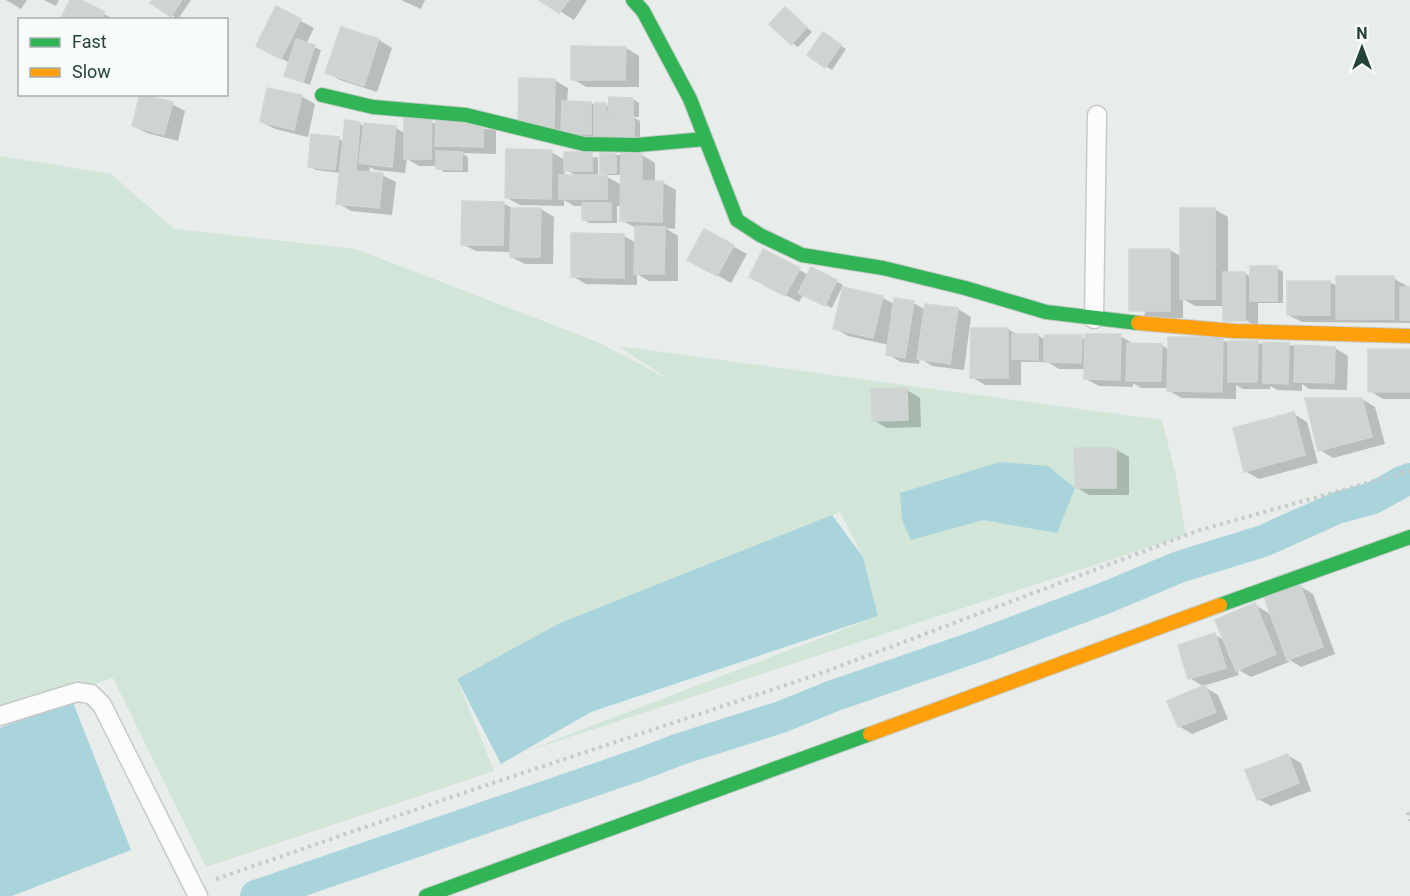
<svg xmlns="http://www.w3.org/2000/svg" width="1410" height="896" viewBox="0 0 1410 896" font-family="Roboto,sans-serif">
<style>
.green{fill:#d1e6d8;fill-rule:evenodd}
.water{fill:#a9d4db}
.shadow{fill:#0003;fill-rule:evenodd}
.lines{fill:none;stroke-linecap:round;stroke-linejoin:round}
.canal{stroke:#a9d4db;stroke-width:32}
.building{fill:#cfd4d2;stroke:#d1d6d4;stroke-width:1.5}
.lane-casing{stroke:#c5cac8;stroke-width:21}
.fast-casing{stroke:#c3cbc8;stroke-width:16}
.slow-casing{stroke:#c3cbc8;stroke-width:16}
.path{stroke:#c3ccca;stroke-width:4;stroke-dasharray:3 4.5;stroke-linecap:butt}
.lane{stroke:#fcfcfc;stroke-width:18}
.fast{stroke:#30b455;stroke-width:14}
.slow{stroke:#ff9f0a;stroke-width:14}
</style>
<rect width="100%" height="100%" fill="#e8edeb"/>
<path class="green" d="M0,156l111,18 63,55 182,20 244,94 73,39 -55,-36 544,74 14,56 10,59 -665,218 357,-137 -15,-59 -23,-45 -280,111 -103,56 37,92 -288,96 -93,-189 -113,37zM1074,449l42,38 -41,1z"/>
<g class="water">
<path d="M1000,462l48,4 27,22 -18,45 -74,-13 -72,20 -9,-20 -2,-27z"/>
<path d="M832,515l31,42 15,59 -287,96 -90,52 -44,-85 103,-56z"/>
<path d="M72,700l59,150 -119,46h-12v-168z"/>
</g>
<g class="shadow">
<path d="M6,0h21l-6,9z"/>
<path d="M44,0h15l-3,6z"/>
<path d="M72,0h6l37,20h-53z"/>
<path d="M154,0h37l-13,19 -26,-16z"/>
<path d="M401,0h24l-4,9z"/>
<path d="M542,0h45l-13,20z"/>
<path d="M276,8l38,20 -8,16 15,6 -11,35 -24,-9 4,-13 -19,-10z"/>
<path d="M786,9l26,23 -14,15 -6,-4z"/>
<path d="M342,29l37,11 13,8 -15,44 -37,-12 -13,-7z"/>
<path d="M829,38l17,11 -14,21 -23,-15z"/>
<path d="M626,48l13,8v31h-53l-13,-8z"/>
<path d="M554,80l14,8 -1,15h24l5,3 10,-1 4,2 23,-8 6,4v14h-6l7,4v19l-107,-6z"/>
<path d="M301,96l14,8 -7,33 -33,-8 -14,-7z"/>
<path d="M172,104l13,7 -7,30 -31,-8 -14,-7z"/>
<path d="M406,120l90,10v24l-34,-1 6,4v15h-24l-6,-4v-2h-19l-12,-7 -2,14 -30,-3 -5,-3 -1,6 13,2 14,7 -4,33 -41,-4 -13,-8 3,-30 -25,-3 -6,-4 28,-28 6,4 2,-20 14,2 5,3 31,1 10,6z"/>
<path d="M551,152l14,8 33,-3v19l9,1 15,8v-10h-14l-7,-3 1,-17h40l13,8v19h7l14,8 -1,39 -10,-1 13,8v45h-29l-12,-7v11l-51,-1 -14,-8 52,-40 12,7v-15l-15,-8v-14h-4v17h-28l-6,-4 1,-13h-10l-10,-6v6l-44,-1 -13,-7zM565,169l12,7h-13z"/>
<path d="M503,203l10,6h28l13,8 -1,47h-28l-14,-7v-5l-35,-1 -14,-7z"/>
<path d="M1214,209l14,8v56h17l6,4 26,-9 6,4v31h-25v25l-34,-22h-29l-12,-7v19h-40l27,-68 12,7z"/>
<path d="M705,231l42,23 -16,29 -42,-24z"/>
<path d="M812,269l31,16 -11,23 -28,-14 -5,8 -35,-18 35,-14 10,5z"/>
<path d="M1393,278l14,8v2h3v35l-108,-1 -14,-7 42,-33 8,5z"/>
<path d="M844,288l39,10 11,6 19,-1 13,7v-5l32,4 13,8 -7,53 -32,-4 -12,-8 -1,6 -18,-2 -14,-8 2,-9 -41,-9 -13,-8z"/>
<path d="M1008,329l10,6h20l7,5 36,-3 5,3 34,-4 14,8 28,1 7,5v-12l166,10 13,8 -1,34 -38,-1 -7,-5v7l-24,-1 -8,-4v3h-27l-7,-4v14l-54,-1 -13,-7v-3h-28l-8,-5v4l-34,-1 -13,-7v-10h-27l-15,-9v2h-23v23h-36l-13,-8z"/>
<path d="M1410,350v49h-27l-13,-8z"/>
<path d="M907,390l13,8 1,29 -34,1 -14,-8z"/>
<path d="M1362,399l13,8 10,37 -52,14 -13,-8z"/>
<path d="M1294,414l13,8 11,41 -59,16 -14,-8z"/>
<path d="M1115,449l14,8v38h-40l-13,-8z"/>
<path d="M1300,586l13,8 22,60 -34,13 -13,-8 1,3 -38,15 -14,-8 2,6 -36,11 15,9 10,24 -36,15 -13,-8 25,-39 -14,-9 25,-43 11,6 29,-36 17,10z"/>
<path d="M1287,755l14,8 10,28 -40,15 -13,-7z"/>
</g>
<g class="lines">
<path class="canal" d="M256,896l382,-131 42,-16 101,-32 52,-21 142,-49 130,-49 74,-31 84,-26 74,-33 36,-10 29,-16 8,-3"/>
</g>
<g class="building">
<path d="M70,0h11l24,12 -4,8h-41z"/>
<path d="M153,0h29l-11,17 -21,-14z"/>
<path d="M539,0h30l-10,13z"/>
<path d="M276,6l25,13 -20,40 -25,-13z"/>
<path d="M785,7l22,20 -16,18 -22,-21z"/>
<path d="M341,27l38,12 -15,47 -39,-13z"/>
<path d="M823,32l18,13 -16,23 -18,-13z"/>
<path d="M296,39l19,6 -12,37 -19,-6z"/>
<path d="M571,46l55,1 -1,33h-54z"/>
<path d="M519,78l36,1 -1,49 -36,-1z"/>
<path d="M267,88l35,7 -8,35 -34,-8z"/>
<path d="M140,94l33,8 -9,33 -32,-9z"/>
<path d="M609,97l24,1v17l-25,-1z"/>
<path d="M562,101l29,1v32l-30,-1z"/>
<path d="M594,103h12v13h28v21l-40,-1z"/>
<path d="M404,118h28l-1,41h-27z"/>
<path d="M345,120l15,2 -4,49 27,2 -4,35 -43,-4z"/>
<path d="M436,120l47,1v26l-48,-1z"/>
<path d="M364,123l32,3 -4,41 -33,-4z"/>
<path d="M311,134l28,3 -4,33 -27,-3z"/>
<path d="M506,149l46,1 -1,49 -46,-1z"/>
<path d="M436,151l26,1v18l-26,-1z"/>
<rect x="564" y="152" width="28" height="19"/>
<path d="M600,153l16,1v19h-16z"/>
<path d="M621,153l21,1v27h21l-1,41 -42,-1z"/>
<rect x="559" y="175" width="48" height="24"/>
<path d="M462,201l42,1 -1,43h-42z"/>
<rect x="582" y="203" width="29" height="17"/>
<path d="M511,208h30l-1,49h-30z"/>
<rect x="1180" y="208" width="35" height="91"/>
<path d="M635,226l30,1 -1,47h-30z"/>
<path d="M704,229l30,16 -17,31 -30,-16z"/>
<path d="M571,233l53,1v44l-53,-1z"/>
<path d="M763,249l37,19 -15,28 -36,-19z"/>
<rect x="1129" y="249" width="41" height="62"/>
<rect x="1250" y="266" width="27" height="35"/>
<path d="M811,267l26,13 -12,26 -27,-13z"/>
<rect x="1223" y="272" width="22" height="49"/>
<rect x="1336" y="276" width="58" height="43"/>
<rect x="1287" y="281" width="43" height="34"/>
<path d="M843,287l40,9 -10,42 -40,-9z"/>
<rect x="1400" y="287" width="10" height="33"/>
<path d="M894,298l20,3 -9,57 -19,-3z"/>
<path d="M925,304l33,4 -8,56 -33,-5z"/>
<path d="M971,328h37v50h-38z"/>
<path d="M1012,334h26v26l-26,-1z"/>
<path d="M1085,334h36l-1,46 -36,-1z"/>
<path d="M1044,335h38l-1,28 -37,-1z"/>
<path d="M1168,337h55l-1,55 -55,-1z"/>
<path d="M1228,341h30l-1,41h-29z"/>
<path d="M1263,342l26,1 -1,41 -25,-1z"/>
<path d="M1127,343l35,1 -1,37h-35z"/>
<path d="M1295,345l40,2 -1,36 -40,-1z"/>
<rect x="1368" y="349" width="42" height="43"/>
<path d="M907,388l1,32 -36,1 -1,-32z"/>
<path d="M1305,398h57l10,39 -54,14z"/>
<path d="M1294,412l11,43 -61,17 -11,-44z"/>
<path d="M1074,448h42v40h-41z"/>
<path d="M1300,584l23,63 -36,13 -23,-63z"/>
<path d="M1255,603l21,51 -40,17 -21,-51z"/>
<path d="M1215,633l11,35 -38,11 -10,-34z"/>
<path d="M1205,685l11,27 -38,15 -11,-26z"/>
<path d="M1288,754l11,29 -42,17 -12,-30z"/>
</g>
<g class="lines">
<defs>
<g id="lane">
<path d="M1094,319l3,-204"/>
<path d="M0,716l77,-24 14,2 11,11 96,191"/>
</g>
<g id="fast">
<path d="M633,0l10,11 47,88 47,121 23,15 42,20 81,13 82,20 81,24 92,11"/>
<path d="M322,95l51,12 93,8 118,29 53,1 68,-6"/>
<path d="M1220,605l190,-68"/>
<path d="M426,896l444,-162"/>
</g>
<g id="slow">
<path d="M1138,323l96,8 176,5"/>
<path d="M870,734l350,-129"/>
</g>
</defs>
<use href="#lane" class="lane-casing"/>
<use href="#fast" class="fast-casing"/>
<use href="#slow" class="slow-casing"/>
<g class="path">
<path d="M1410,813l-2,1 2,7"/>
<path d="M216,879l256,-89 347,-116 381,-144 210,-59"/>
</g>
<use href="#lane" class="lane"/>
<use href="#fast" class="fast"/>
<use href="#slow" class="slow"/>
</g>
<rect x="18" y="18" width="210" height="78" fill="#f7fbf9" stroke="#a3b1ad" stroke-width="1.5"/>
<rect x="30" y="38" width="30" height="9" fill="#30b455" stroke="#a3b1ad" stroke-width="1.5"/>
<text x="72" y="48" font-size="18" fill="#24423a">Fast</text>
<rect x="30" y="68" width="30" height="9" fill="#ff9f0a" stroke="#a3b1ad" stroke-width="1.5"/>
<text x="72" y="78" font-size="18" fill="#24423a">Slow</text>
<g transform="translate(1362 48)" stroke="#f7fbf9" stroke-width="4.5" paint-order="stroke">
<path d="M0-4.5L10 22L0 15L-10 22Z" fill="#24423a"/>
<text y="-9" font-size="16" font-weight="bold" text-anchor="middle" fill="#24423a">N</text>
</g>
</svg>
